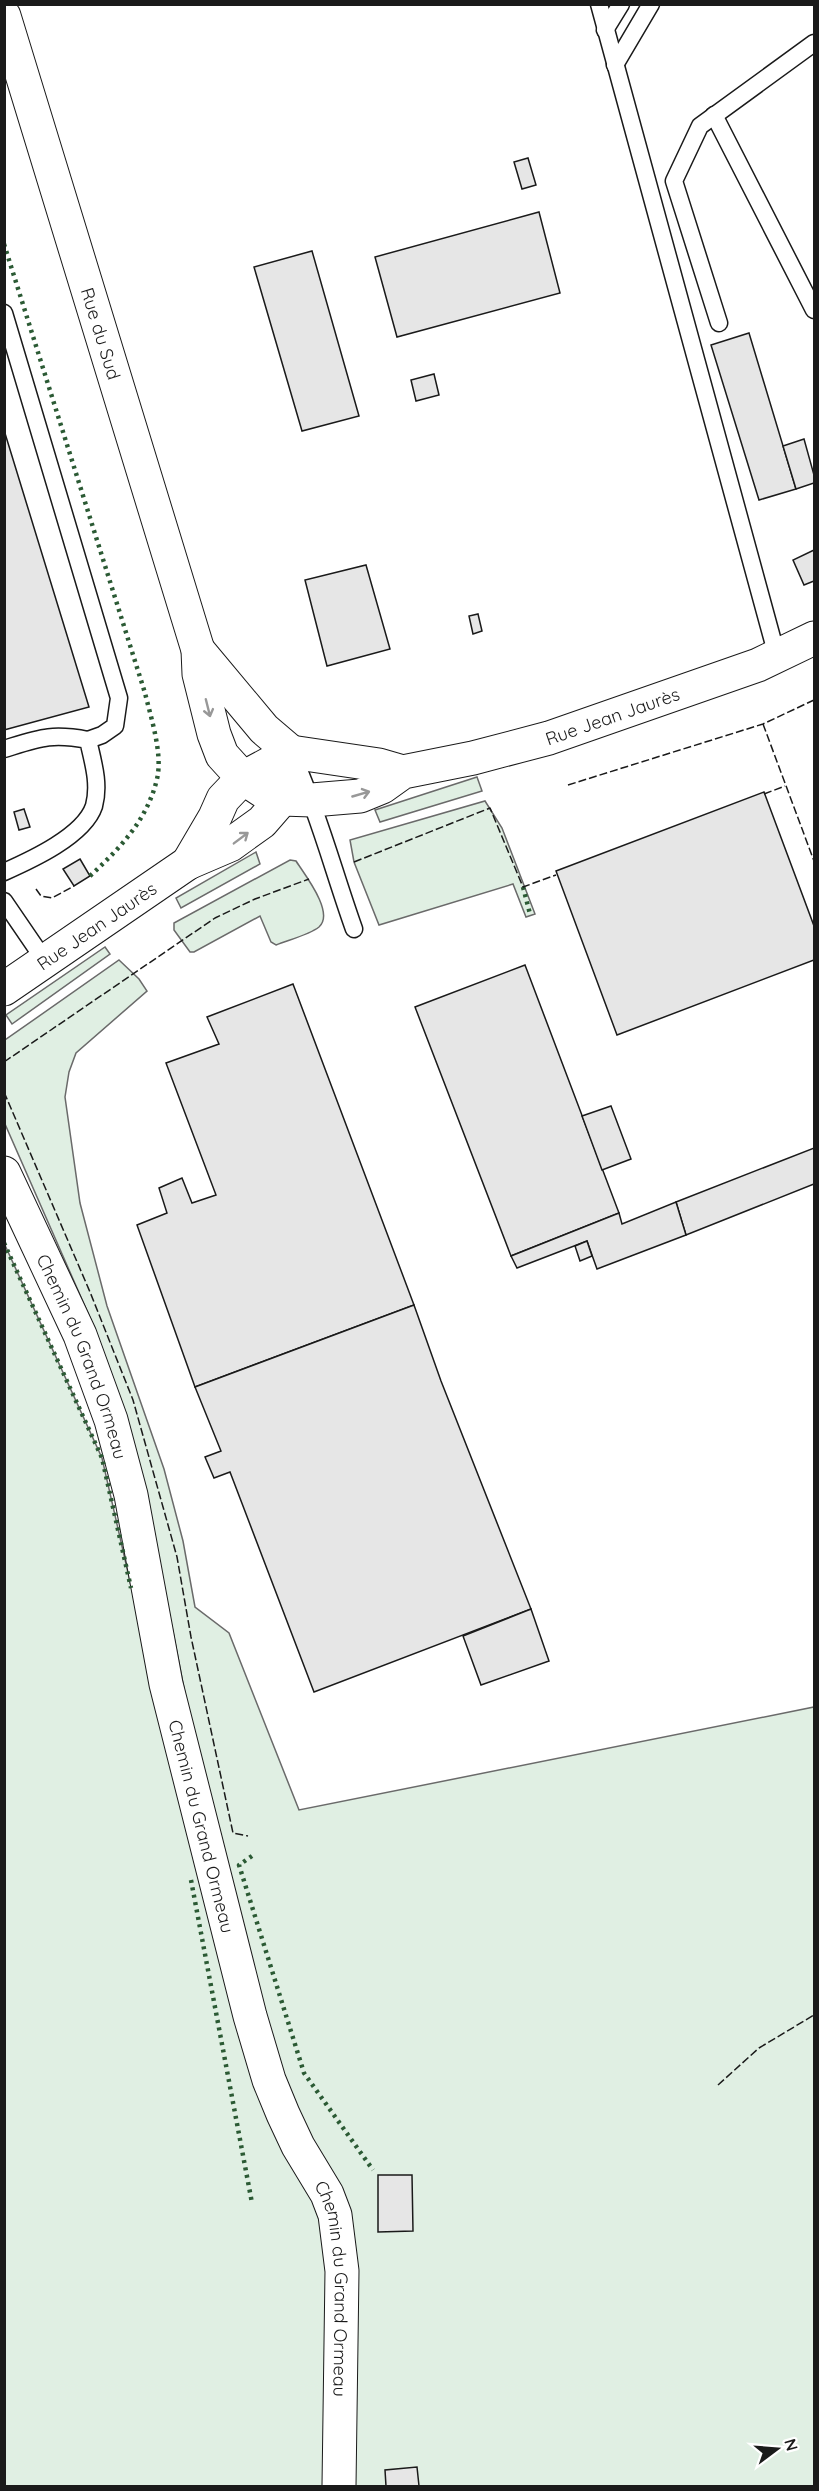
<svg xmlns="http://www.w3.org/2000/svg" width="819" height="2491" viewBox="0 0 819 2491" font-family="Quicksand,sans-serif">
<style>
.green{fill:#e0efe3;stroke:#6a6a6a;stroke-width:1.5}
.building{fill:#e6e6e6;stroke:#1a1a1a;stroke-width:1.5}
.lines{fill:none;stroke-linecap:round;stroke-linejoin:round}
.service-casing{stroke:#1a1a1a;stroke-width:19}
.minor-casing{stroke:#1a1a1a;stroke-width:35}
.tertiary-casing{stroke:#1a1a1a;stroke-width:35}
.service{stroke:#fff;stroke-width:16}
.minor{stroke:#fff;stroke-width:33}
.tertiary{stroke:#fff;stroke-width:33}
.hedge{stroke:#2b5a34;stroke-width:4.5;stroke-dasharray:3 4.5;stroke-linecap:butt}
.fence{stroke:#1a1a1a;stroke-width:1.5;stroke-dasharray:8 3;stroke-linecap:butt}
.oneway{stroke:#989898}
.labels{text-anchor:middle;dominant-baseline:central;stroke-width:4.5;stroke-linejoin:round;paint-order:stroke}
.street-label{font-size:18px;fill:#1a1a1a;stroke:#fff}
</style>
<rect width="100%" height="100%" fill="#fff"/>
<g class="green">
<path d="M477,777l5,14 -102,31 -5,-12z"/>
<path d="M485,801l17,27 33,86 -9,3 -13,-33 -134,41 -25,-63 -4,-22z"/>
<path d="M256,852l4,12 -79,44 -5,-10z"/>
<path d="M290,860l6,1c9,14 39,52 23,66 -10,8 -31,13 -43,18l-5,-3 -11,-26 -66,36h-4l-16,-22v-7z"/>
<path d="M105,947l5,7 -98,70 -6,-9z"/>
<path d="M119,960l20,19 8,12 -71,62 -7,19 -4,25 15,106 27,103 57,163 19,72 12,66 34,26 70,177 515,-103v779h-809l-1,-1243 98,215 85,375 5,-104 -20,-102 -53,-223 -28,-84 -86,-196v-84z"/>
</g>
<g class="building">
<path d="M528,158l8,27 -14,4 -8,-27z"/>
<path d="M539,212l21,81 -163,44 -22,-80z"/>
<path d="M312,251l47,165 -57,15 -48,-164z"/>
<path d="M749,333l47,156 -37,11 -48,-155z"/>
<path d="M434,374l5,21 -23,6 -5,-21z"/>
<path d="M4,430l85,277 -85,23z"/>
<path d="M804,439l10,36v8l-18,6 -13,-43z"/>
<path d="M814,550v31l-10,4 -11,-25z"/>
<path d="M366,565l24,84 -63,17 -22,-86z"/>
<path d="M478,614l4,17 -9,3 -4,-18z"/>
<path d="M764,792l50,134v34l-197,75 -61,-164z"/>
<path d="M24,809l6,18 -11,3 -5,-18z"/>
<path d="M80,859l10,17 -16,10 -11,-17z"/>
<path d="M525,965l94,248 -108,43 -96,-249z"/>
<path d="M293,984l121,321 -219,82 -58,-162 30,-12 -8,-25 23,-10 10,25 24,-8 -50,-132 53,-19 -12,-27z"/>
<path d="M611,1106l20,53 -29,11 -20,-54z"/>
<path d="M814,1148v36l-128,51 -10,-33z"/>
<path d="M676,1202l10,33 -89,34 -10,-28 -70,27 -6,-12 108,-43 3,11z"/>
<path d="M587,1241l5,15 -12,5 -5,-15z"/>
<path d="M414,1305l27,76 90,228 -217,83 -84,-220 -16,6 -9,-21 16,-6 -26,-64z"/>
<path d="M531,1609l18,52 -68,24 -18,-49z"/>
<path d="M378,2175h34l1,56 -35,1z"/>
<path d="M417,2467l2,19h-33l-1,-16z"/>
</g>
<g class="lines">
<defs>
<g id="service">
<path d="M599,4l178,652"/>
<path d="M605,30l16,-26"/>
<path d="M615,65l36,-61"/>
<path d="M714,115l100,195"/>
<path d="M4,313l115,385 -4,28 -13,9 -14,5"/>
<path d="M719,323l-45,-142 26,-55 114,-83"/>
<path d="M4,749c36,-11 47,-16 84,-9 5,22 12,44 6,66 -10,30 -63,54 -90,66"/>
<path d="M295,761c24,54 39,112 59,168"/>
<path d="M4,901l41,60"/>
</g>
<g id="minor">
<path id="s1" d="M4,1173l76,162 31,85 20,75 35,189 84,332 19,64 14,34 15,32 29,48 8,21 7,56 -3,215"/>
</g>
<g id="tertiary">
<path id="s2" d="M4,16l194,634 1,24 15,60 8,21 21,23 26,17 13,4 30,1 48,-4 22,-9 21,-15 70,-14 76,-20 209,-73 56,-27"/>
<path d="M198,650l66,79 27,23"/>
<path d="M188,863l27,-46 8,-18 20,-21 48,-26 88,13 24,7"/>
<path id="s3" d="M4,989l184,-126 42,-18 32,-23 20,-23 6,-24 3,-23"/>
</g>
</defs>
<use href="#service" class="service-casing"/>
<use href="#minor" class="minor-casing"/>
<use href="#tertiary" class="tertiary-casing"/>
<use href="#service" class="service"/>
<use href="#minor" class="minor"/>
<use href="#tertiary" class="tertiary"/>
<g class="hedge">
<path d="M4,244l141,449c6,25 18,61 12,86 -10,42 -38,70 -67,97"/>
<path d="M523,887l7,27"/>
<path d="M4,1243l98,215 29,130"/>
<path d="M252,1856l-13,9 65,208 69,97"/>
<path d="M191,1880l61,323"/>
</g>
<g class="fence">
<path d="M763,724l51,137"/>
<path d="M568,785l195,-61 51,-24"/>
<path d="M764,794l21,-8"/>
<path d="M354,862l136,-54 33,79 33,-12"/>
<path d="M36,889l5,7 11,2 22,-12"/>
<path d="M4,1062l211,-144 40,-19 54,-20"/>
<path d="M4,1092l86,200 43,108 44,157 14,80 42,196 15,3"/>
<path d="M718,2085l41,-37 55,-33"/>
</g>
</g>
<defs><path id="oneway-shaft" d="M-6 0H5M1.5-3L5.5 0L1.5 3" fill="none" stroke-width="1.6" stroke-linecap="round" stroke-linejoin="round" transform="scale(1.5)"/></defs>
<g class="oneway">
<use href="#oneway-shaft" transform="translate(208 708) rotate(76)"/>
<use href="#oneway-shaft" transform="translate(361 794) rotate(-16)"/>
<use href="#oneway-shaft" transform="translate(241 838) rotate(-37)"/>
</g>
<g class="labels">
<g class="street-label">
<text stroke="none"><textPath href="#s2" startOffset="332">Rue du Sud</textPath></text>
<text stroke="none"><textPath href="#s2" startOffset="1192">Rue Jean Jaurès</textPath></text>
<text stroke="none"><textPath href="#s3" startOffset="112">Rue Jean Jaurès</textPath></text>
<text stroke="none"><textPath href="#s1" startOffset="200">Chemin du Grand Ormeau</textPath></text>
<text stroke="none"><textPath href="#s1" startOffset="686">Chemin du Grand Ormeau</textPath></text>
<text stroke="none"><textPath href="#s1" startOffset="1172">Chemin du Grand Ormeau</textPath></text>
</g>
</g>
<rect width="819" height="2491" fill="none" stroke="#1a1a1a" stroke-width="12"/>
<g transform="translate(777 2449) rotate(74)" stroke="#ffffff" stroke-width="4.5" paint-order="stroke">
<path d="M0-4.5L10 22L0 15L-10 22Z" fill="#1a1a1a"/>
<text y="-9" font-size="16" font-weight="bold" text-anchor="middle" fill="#1a1a1a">N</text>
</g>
</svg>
